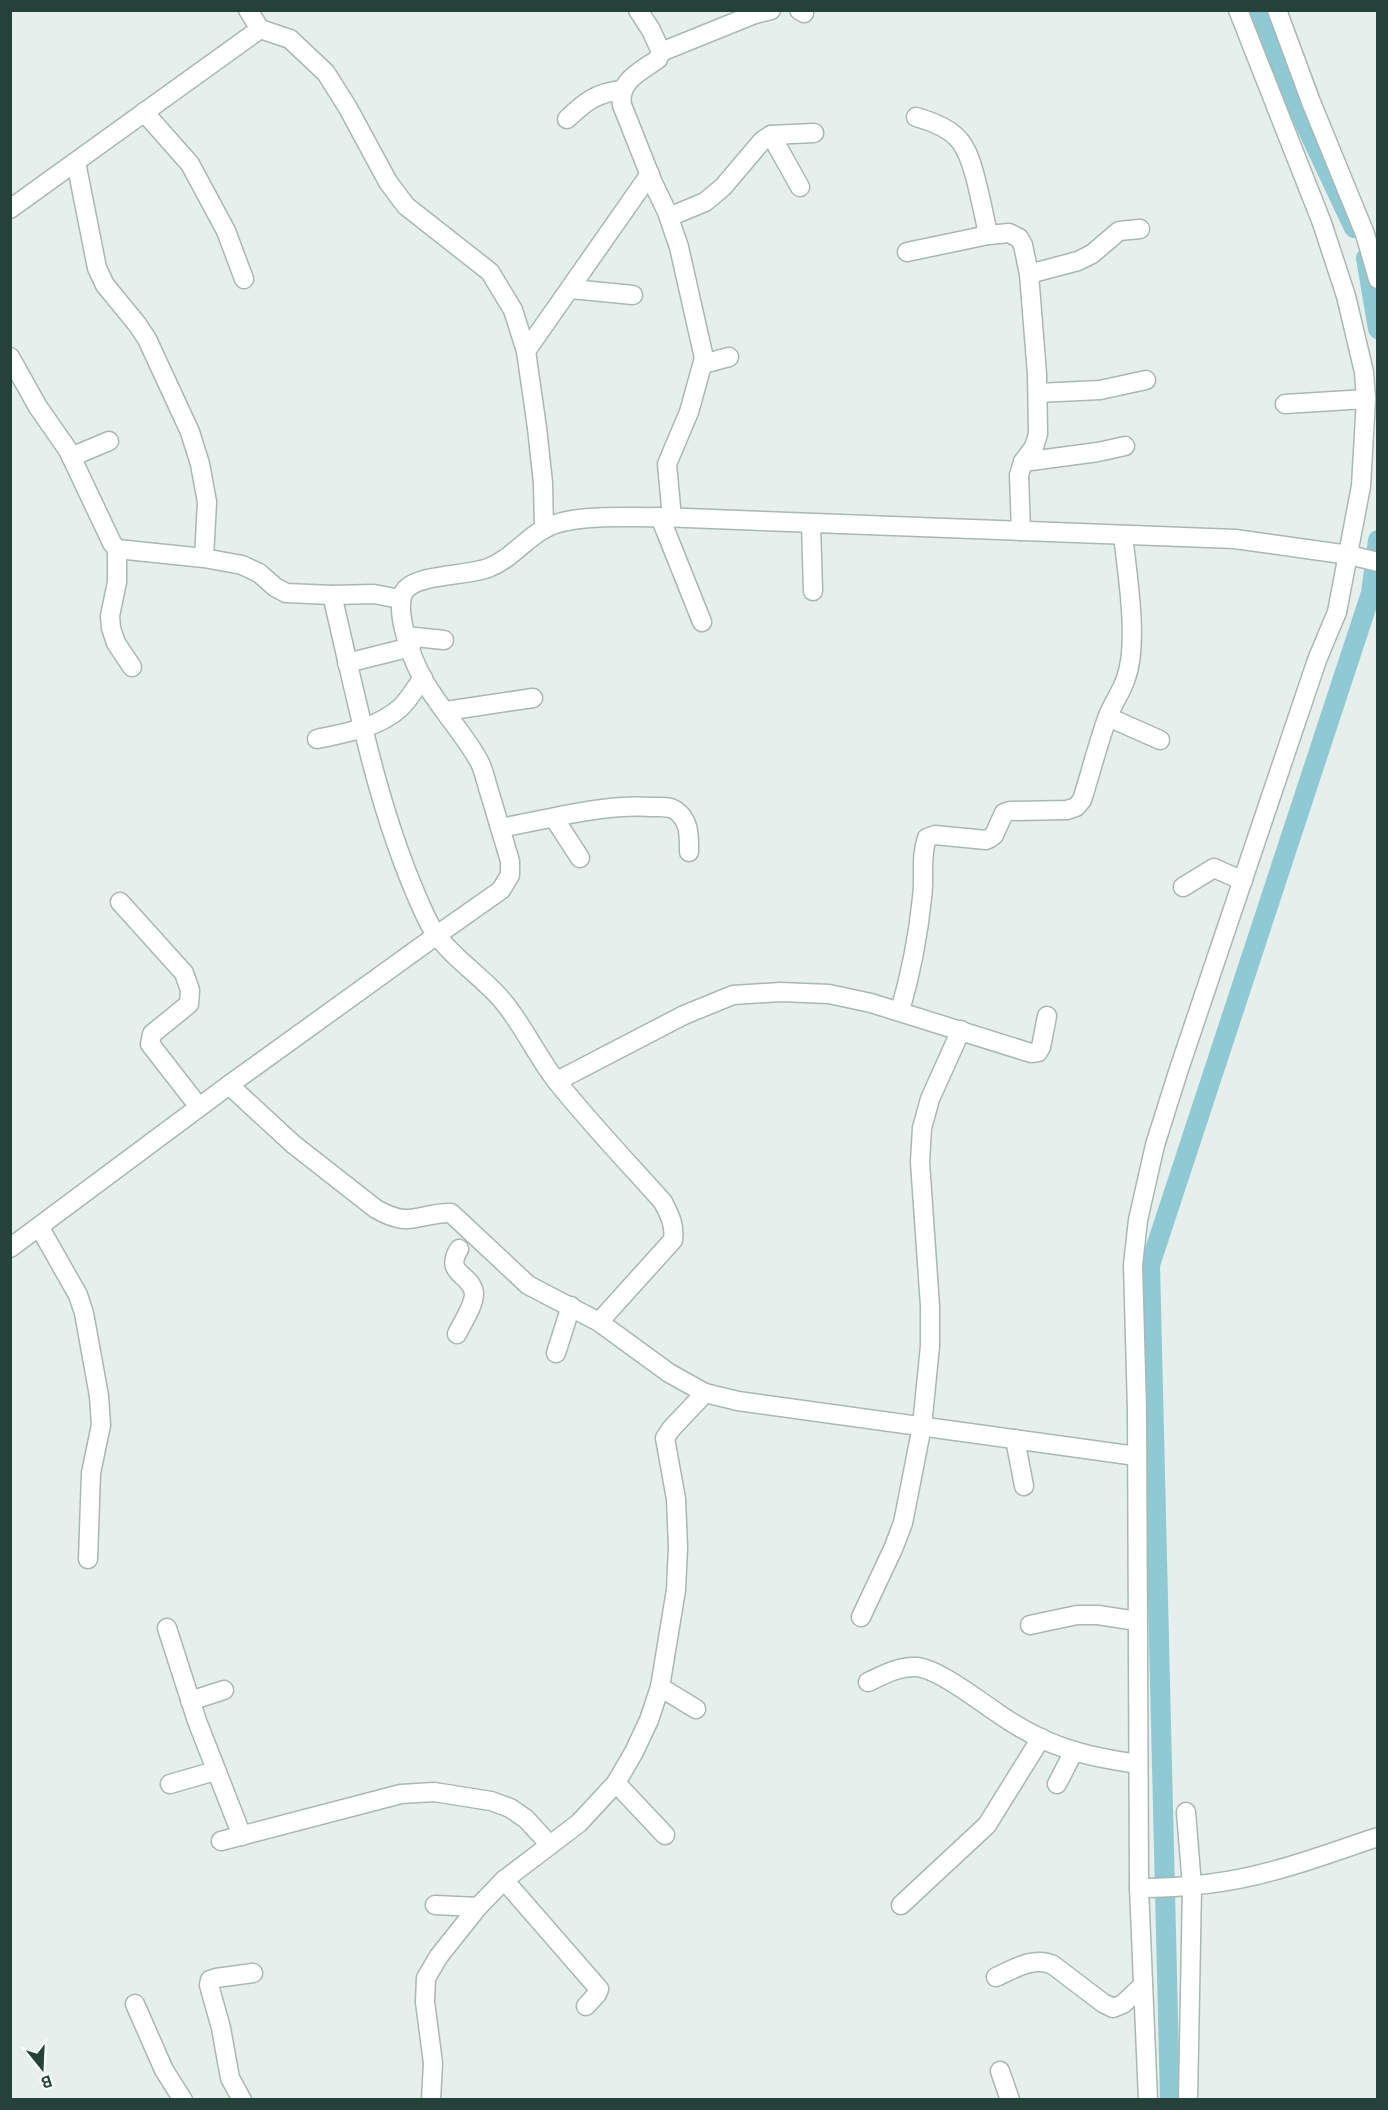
<svg xmlns="http://www.w3.org/2000/svg" width="1388" height="2110" viewBox="0 0 1388 2110" font-family="'DM Sans',sans-serif">
<style>
.lines{fill:none;stroke-linecap:round;stroke-linejoin:round}
.canal{stroke:#8ec9d4;stroke-width:20}
.minor-casing{stroke:#a8b8b2;stroke-width:21}
.minor{stroke:#fff;stroke-width:18}
</style>
<rect width="100%" height="100%" fill="#e6efeb"/>
<g class="lines">
<g class="canal">
<path d="M1255,10l36,84 63,134"/>
<path d="M1366,258l12,71"/>
<path d="M1170,2100l-20,-835 221,-672 7,-53"/>
</g>
<defs>
<g id="minor">
<path d="M248,10l12,19 30,10 36,34 22,35 40,74 18,24 84,66 23,38 13,41 11,77 6,55 1,46"/>
<path d="M638,10l13,20 10,22 -3,7c-17,12 -40,22 -36,46l31,78 14,29 12,35 25,111 -15,54 -22,52 5,54"/>
<path d="M799,10l5,3"/>
<path d="M1277,10l34,92 54,132 13,45"/>
<path d="M661,52l94,-38 16,-4"/>
<path d="M144,112l46,52 36,67 18,48"/>
<path d="M916,117c43,12 51,26 61,67 4,17 8,34 11,51"/>
<path d="M567,119c19,-18 29,-26 55,-29"/>
<path d="M771,135l29,52"/>
<path d="M76,162l21,106 8,17 32,39 10,15 43,93 10,32 7,38 -3,56"/>
<path d="M10,209l250,-180"/>
<path d="M669,217l36,-15 18,-15 39,-46 9,-6 43,-2"/>
<path d="M907,252l81,-17 21,-2 10,5 4,7 6,29 8,100 1,60 -4,13 -11,15 -4,13 2,56"/>
<path d="M1029,274l49,-13 14,-7 27,-23 21,-2"/>
<path d="M571,289l62,6"/>
<path d="M526,351l124,-177"/>
<path d="M10,357l28,50 30,43 44,93 5,6 87,9 38,7 17,8 16,14 11,6 46,2 42,-1 26,5"/>
<path d="M703,364l26,-7"/>
<path d="M1038,393l62,-3 46,-10"/>
<path d="M1285,404l81,-5"/>
<path d="M71,457l38,-16"/>
<path d="M1023,462l75,-10 27,-6"/>
<path d="M660,517l42,105"/>
<path d="M811,523l2,68"/>
<path d="M117,549v33l-7,34 1,12 5,15 16,24"/>
<path d="M332,595c26,109 46,220 94,322 16,35 52,55 76,83 22,26 35,57 56,83 33,41 70,80 105,119 7,14 12,23 10,38l-74,82"/>
<path d="M406,636l38,4"/>
<path d="M347,663l64,-16"/>
<path d="M446,711l87,-13"/>
<path d="M1108,717l52,23"/>
<path d="M317,739c28,-6 61,-11 83,-31 9,-8 15,-20 23,-30"/>
<path d="M554,818l26,40"/>
<path d="M500,828c51,-9 100,-24 152,-21 8,0 17,-1 23,3 15,10 14,26 14,42"/>
<path d="M1183,887l31,-19 29,13"/>
<path d="M120,902l64,71 6,17 -1,14 -37,30 -2,10 49,63"/>
<path d="M900,1011c11,-38 18,-74 22,-113 3,-20 -2,-41 5,-60l8,-3 51,5 4,-2 4,-3 10,-22 6,-2 57,-1 9,-3 6,-7c9,-28 16,-57 26,-84 5,-13 14,-25 18,-38 13,-36 1,-105 -3,-143"/>
<path d="M557,1081l127,-66 49,-20 47,-3 49,2 42,9 160,50 7,-1 3,-5 6,-31"/>
<path d="M229,1085l64,59 83,65c9,5 17,9 27,10 15,1 30,-7 48,-6l77,72 71,37 70,51 36,20 33,8 398,55"/>
<path d="M40,1228l38,67 6,18 15,83 2,29 -10,48 -3,86"/>
<path d="M10,1248l219,-163 208,-150 64,-45 9,-15v-14c-7,-23 -14,-47 -21,-70 -3,-9 -5,-21 -10,-30 -16,-29 -40,-53 -56,-82 -10,-18 -32,-73 -17,-90 14,-15 61,-13 82,-21 22,-8 36,-28 56,-39 27,-16 85,-11 116,-12l575,22 114,16 29,7"/>
<path d="M457,1334c5,-11 17,-28 17,-40 -1,-20 -31,-19 -15,-45"/>
<path d="M556,1353l15,-47"/>
<path d="M1015,1439l9,47"/>
<path d="M861,1617l32,-68 10,-26 19,-97 8,-80v-40l-10,-144 2,-34 8,-29 31,-69"/>
<path d="M1030,1625l47,-10h21l39,6"/>
<path d="M167,1628l30,93 45,115"/>
<path d="M868,1682c15,-7 31,-16 48,-15 21,1 62,33 80,45 14,10 29,19 44,26 31,15 64,21 98,26"/>
<path d="M660,1687l36,22"/>
<path d="M190,1701l34,-11"/>
<path d="M616,1783l49,52"/>
<path d="M170,1784l45,-13"/>
<path d="M1057,1784l17,-33"/>
<path d="M1186,1812l6,74 -4,214"/>
<path d="M221,1841l180,-47 33,-2 57,9 19,7 16,11 24,26"/>
<path d="M504,1880l95,109 -2,5 -11,12"/>
<path d="M1139,1888c46,0 92,-5 137,-18 34,-9 68,-22 102,-33"/>
<path d="M435,1905l43,2"/>
<path d="M901,1905l86,-80 54,-87"/>
<path d="M996,1977c18,-8 38,-21 57,-12l50,38 10,5 10,-4 20,-19"/>
<path d="M135,2004l29,66 19,30"/>
<path d="M1000,2071l10,29"/>
<path d="M242,2100l-12,-22 -9,-50 -12,-43 1,-5 6,-2 37,-5"/>
<path d="M431,2100l2,-37 -8,-61 1,-24 13,-22 39,-49 26,-27 75,-57 37,-40 18,-31 15,-32 11,-33 16,-97 2,-43 -2,-48 -11,-61 6,-9 34,-36"/>
<path d="M1148,2100l-9,-212 -2,-479 -4,-144 5,-45 17,-75 24,-76 138,-409 20,-48 24,-126 5,-87 -2,-27 -18,-76 -24,-73 -84,-213"/>
</g>
</defs>
<use href="#minor" class="minor-casing"/>
<use href="#minor" class="minor"/>
</g>
<rect width="1388" height="2110" fill="none" stroke="#24423a" stroke-width="24"/>
<g transform="translate(42 2068) rotate(162)" stroke="#f7fbf9" stroke-width="4.5" paint-order="stroke">
<path d="M0-4.5L10 22L0 15L-10 22Z" fill="#24423a"/>
<text y="-9" font-size="16" font-weight="bold" text-anchor="middle" fill="#24423a">B</text>
</g>
</svg>
